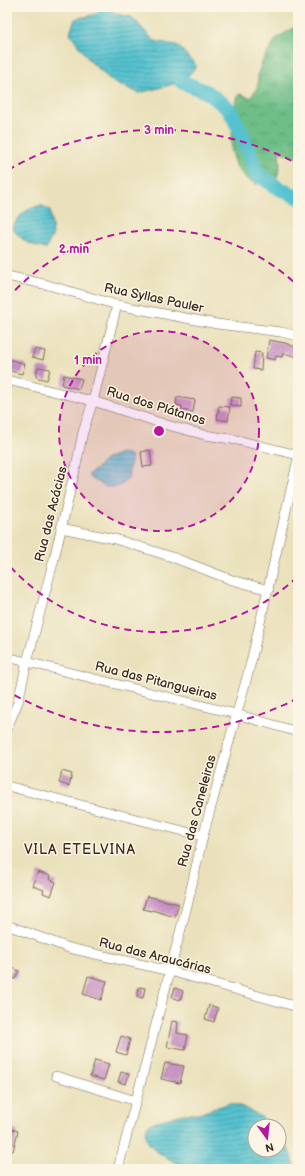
<svg xmlns="http://www.w3.org/2000/svg" width="305" height="1176" viewBox="0 0 305 1176" font-family="'Balsamiq Sans',sans-serif">
<style>
.forest{fill:url(#forest-crowns);stroke:#547453}
.water{fill:url(#water-rules);stroke:#487677}
.lines{fill:none;stroke-linecap:round;stroke-linejoin:round}
.river{stroke:#56c2d0;stroke-width:15}
.building{fill:url(#building-hatch)}
.street-casing{stroke:#786a55;stroke-width:10}
.street{stroke:#fff;stroke-width:9}
.ring{fill:none;stroke:#b5179e;stroke-width:2;stroke-dasharray:7 5}
.labels{text-anchor:middle;dominant-baseline:central;stroke-width:3;stroke-linejoin:round;paint-order:stroke}
.street-label{font-size:13px;fill:#3b2a1e;stroke:#fcf5e5}
.neighbourhood-label{font-size:14px;letter-spacing:1px;fill:#3b2a1e;stroke:#fcf5e5}
.centre{fill:#b5179e;stroke:#fcf5e5;stroke-width:2}
.ring-label{font-size:12px;text-anchor:middle;font-weight:bold;fill:#b5179e;stroke:#fcf5e5;stroke-width:3;stroke-linejoin:round;paint-order:stroke}
</style>
<defs>
<pattern id="forest-crowns" width="20" height="18" patternUnits="userSpaceOnUse"><rect width="20" height="18" fill="#6ebe88"/><path d="M2 6a3 3 0 1 1 6 0M12 15a3 3 0 1 1 6 0" fill="none" stroke="#5c9b6f"/></pattern>
<pattern id="water-rules" width="6" height="5" patternUnits="userSpaceOnUse"><rect width="6" height="5" fill="#56c2d0"/><path d="M0 2.5h6" fill="none" stroke="#489ea8"/></pattern>
<pattern id="building-hatch" width="6" height="6" patternUnits="userSpaceOnUse"><rect width="6" height="6" fill="#ca91c7"/><path d="M-1 1l2-2M0 6l6-6M5 7l2-2" fill="none" stroke="#a577a1"/></pattern>
</defs>
<rect width="100%" height="100%" fill="#fcf5e5"/>
<filter id="ink" filterUnits="userSpaceOnUse"><feTurbulence type="fractalNoise" baseFrequency=".025" numOctaves="2"/><feDisplacementMap in="SourceGraphic" scale="8" xChannelSelector="R" yChannelSelector="G"/><feConvolveMatrix kernelMatrix="1 2 1 2 8 2 1 2 1" color-interpolation-filters="sRGB"/></filter>
<filter id="wash" filterUnits="userSpaceOnUse"><feTurbulence type="fractalNoise" baseFrequency=".012" numOctaves="4" result="noise"/><feDisplacementMap in="SourceGraphic" scale="16" xChannelSelector="R" yChannelSelector="G"/><feGaussianBlur stdDeviation="0.9" result="paint"/><feColorMatrix in="noise" values="0 0 0 0 0 0 0 0 0 0 0 0 0 0 0 0 0 1.4 0 .05"/><feComposite in="paint" operator="in"/></filter>
<g filter="url(#wash)">
<rect width="100%" height="100%" fill="#eae1bc"/>
<path class="forest" d="M298,25v133l-19,-7 1,14 -3,13 -21,6 -12,-7 -8,-12 -4,-13 -1,-13 3,-14 -1,-14 6,-17 12,4 7,-12v-13l5,-13 14,-22z"/>
<g class="water">
<path d="M105,12l27,5 22,24 23,4 20,21 -15,16 -43,11 -26,-11 -24,-22 -19,-27 5,-14z"/>
<path d="M41,205l9,5 3,24 -7,15c-16,-4 -24,-8 -34,-21 9,-15 13,-18 29,-23z"/>
<path d="M121,453l7,1 3,2v7l-2,5v9l-7,8 -6,2h-10l-17,-10v-3c7,-4 10,-9 16,-14 5,-3 10,-5 16,-7z"/>
<path d="M230,1103c16,4 29,11 42,23h-17v24h24v-17l8,12 9,24h-107c-10,-5 -34,-16 -40,-25 -2,-4 -3,-9 -4,-12l3,-7 6,-3 30,-8h14z"/>
</g>
<g class="lines">
<g class="river">
<path d="M105,12l3,-5"/>
<path d="M182,82l25,10 22,17 14,27 14,38 23,15 18,8"/>
</g>
</g>
<g id="blocks">
<g class="building">
<path d="M269,340l16,3 13,5v9l-15,-4 -1,4 -6,-1 -1,4 -9,-2z"/>
<path d="M35,349l10,2 -2,9 -11,-3z"/>
<path d="M255,352l7,1 -1,17 -8,-1z"/>
<path d="M9,359l16,5 -3,10 -15,-4z"/>
<path d="M38,367l12,2 -3,11 -11,-3z"/>
<path d="M64,375l18,4 -3,10 -17,-4z"/>
<path d="M177,397l18,3 -2,12 -11,-2v-4l-6,-1z"/>
<path d="M231,397l10,1v9l-11,-2z"/>
<path d="M219,406l11,1 -2,14 -11,-2z"/>
<path d="M150,450l2,16 -9,1 -2,-15z"/>
<path d="M62,771l10,3 -3,12 -10,-3z"/>
<path d="M38,872l12,4 -1,3 7,3 -5,14 -8,-3 1,-3 -11,-4z"/>
<path d="M147,896l32,8 -4,13 -23,-7v1l-9,-2z"/>
<path d="M13,968l6,3 -4,8 -6,-3z"/>
<path d="M88,976l19,5 -6,19 -18,-6z"/>
<path d="M139,987l6,1 -2,10 -6,-1z"/>
<path d="M175,988l8,3 -3,9 -8,-3z"/>
<path d="M209,1005l9,3 -4,14 -9,-3z"/>
<path d="M172,1021l6,1 -1,11 11,2 -3,15 -18,-3z"/>
<path d="M121,1036l9,3 -4,16 -10,-3z"/>
<path d="M95,1060l14,4 -5,16 -14,-4z"/>
<path d="M165,1063l19,3 -4,17 -19,-4z"/>
<path d="M121,1072l8,2 -3,10 -8,-2z"/>
<path d="M12,1129l6,2 -5,20 -6,-2z"/>
</g>
</g>
</g>
<g filter="url(#ink)">
<use href="#blocks" fill-opacity="0" stroke="#786a55" stroke-width="1"/>
<g class="lines">
<defs>
<g id="street">
<path d="M7,276l41,9 69,20 100,19 64,8 17,4"/>
<path d="M7,380l86,21 74,24 38,10 32,5 61,15"/>
<path d="M61,528l54,11 57,18 60,23 37,10"/>
<path d="M7,657l229,57 62,18"/>
<path d="M7,728l11,-26 9,-40 27,-103 22,-93 7,-34 10,-31 24,-96"/>
<path d="M7,786l196,50"/>
<path d="M7,925l62,23 101,23 128,36"/>
<path d="M56,1076l80,25"/>
<path d="M118,1169l70,-267 15,-66 47,-170 48,-207"/>
</g>
</defs>
<use href="#street" class="street-casing"/>
<use href="#street" class="street"/>
</g>
</g>
<circle cx="159" cy="431" r="100" fill="#b5179e" fill-opacity=".12"/>
<g class="ring">
<circle cx="159" cy="431" r="100"/>
<path d="M297 577A201 201 0 0 1 7 563M7 299A201 201 0 0 1 297 285"/>
<path d="M298 698A301 301 0 0 1 9 692M8 170A301 301 0 0 1 298 164"/>
</g>
<g class="labels">
<g class="street-label">
<text transform="translate(154 298) rotate(12)">Rua Syllas Pauler</text>
<text transform="translate(156 406) rotate(17)">Rua dos Plátanos</text>
<text transform="translate(51 514) rotate(-76)">Rua das Acácias</text>
<text transform="translate(156 681) rotate(14)">Rua das Pitangueiras</text>
<text transform="translate(197 811) rotate(-75)">Rua das Caneleiras</text>
<text transform="translate(155 956) rotate(14)">Rua das Araucárias</text>
</g>
<g class="neighbourhood-label">
<text x="80" y="849">VILA ETELVINA</text>
</g>
</g>
<circle cx="159" cy="431" r="6" class="centre"/>
<g class="ring-label">
<text x="159" y="134">3 min</text>
<text x="74" y="253">2 min</text>
<text x="88" y="364">1 min</text>
</g>
<rect width="305" height="1176" fill="none" stroke="#fcf5e5" stroke-width="24"/>
<g transform="translate(267 1138) rotate(165)"><circle r="19" fill="#fcf5e5" stroke="#afa495"/>
<path d="M0-3L7 15L0 10L-7 15Z" fill="#b5179e"/>
<text y="-6" font-size="11" font-weight="bold" text-anchor="middle" fill="#3b2a1e">N</text>
</g>
</svg>
